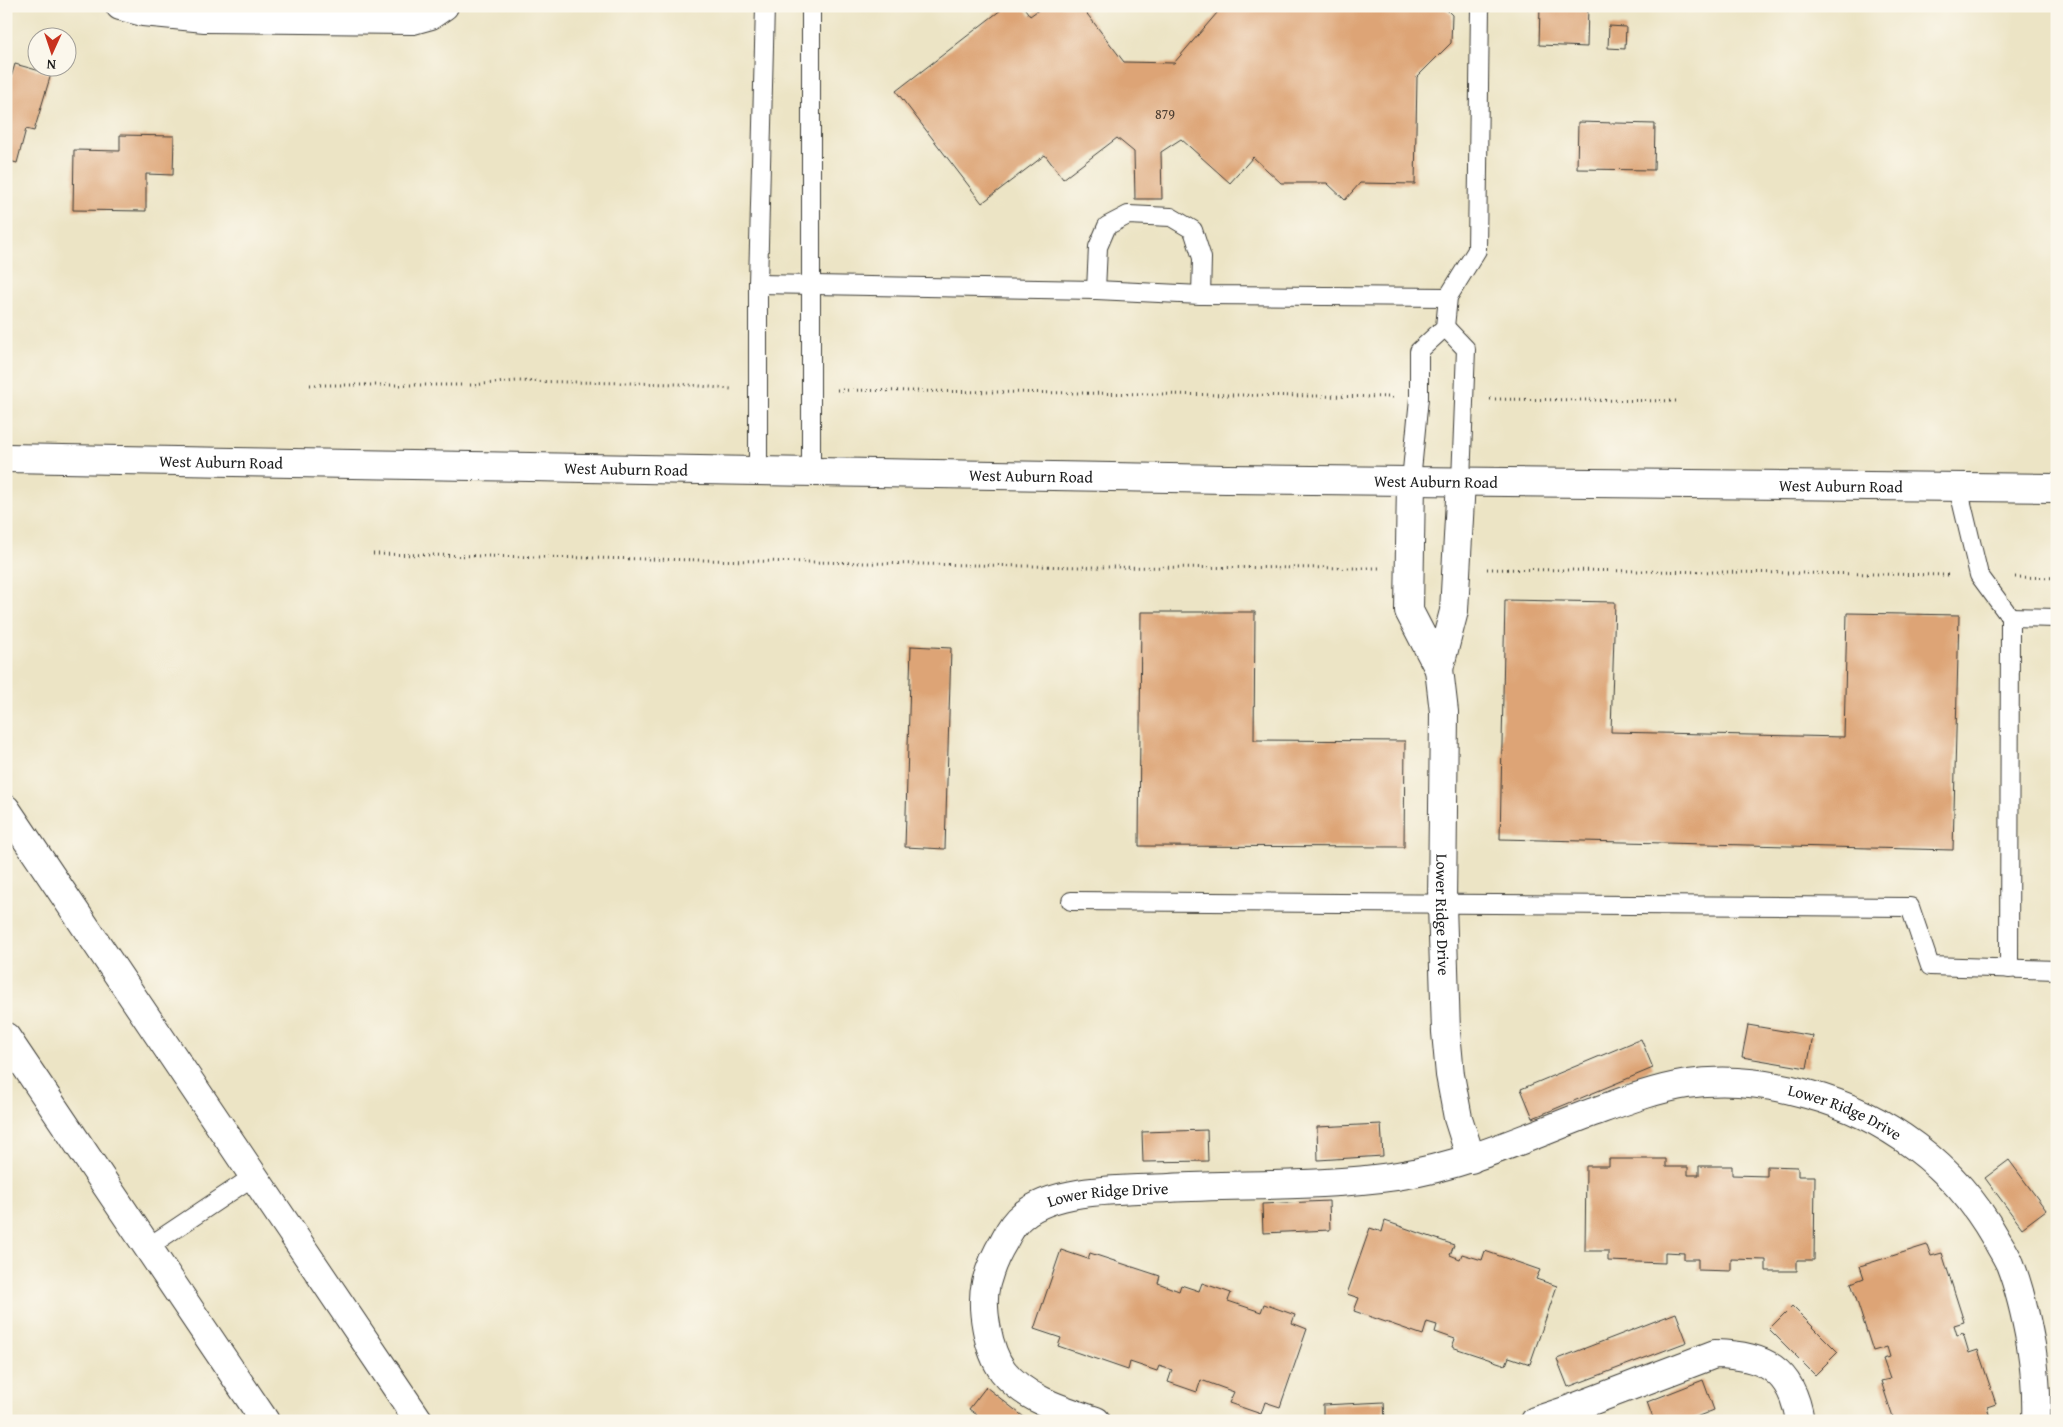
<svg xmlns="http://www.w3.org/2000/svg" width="2063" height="1427" viewBox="0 0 2063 1427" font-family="'Gentium Book Plus',serif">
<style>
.building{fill:#dda476}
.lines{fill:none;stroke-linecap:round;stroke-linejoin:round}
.service-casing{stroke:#3b3a35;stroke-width:20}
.minor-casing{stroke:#3b3a35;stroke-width:30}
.secondary-casing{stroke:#3b3a35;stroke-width:30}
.motorway-casing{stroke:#3b3a35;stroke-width:30}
.path{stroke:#3b3a35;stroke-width:3;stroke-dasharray:1 4;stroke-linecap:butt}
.service{stroke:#fff;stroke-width:18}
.minor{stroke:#fff;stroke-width:28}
.secondary{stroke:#fff;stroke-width:28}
.motorway{stroke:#fff;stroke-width:28}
.labels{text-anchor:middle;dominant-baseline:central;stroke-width:4;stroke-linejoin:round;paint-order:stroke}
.number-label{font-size:14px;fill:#4c3e32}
.street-label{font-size:16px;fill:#1c1c1c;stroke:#fbf7ec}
</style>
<rect width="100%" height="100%" fill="#fbf7ec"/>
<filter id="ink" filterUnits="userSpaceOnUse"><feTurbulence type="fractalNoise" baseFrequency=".02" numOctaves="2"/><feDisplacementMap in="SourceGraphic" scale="10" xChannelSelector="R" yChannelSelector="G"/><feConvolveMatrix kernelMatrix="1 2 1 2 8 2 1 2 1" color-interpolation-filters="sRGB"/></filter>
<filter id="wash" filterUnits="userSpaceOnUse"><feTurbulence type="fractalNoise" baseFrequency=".0096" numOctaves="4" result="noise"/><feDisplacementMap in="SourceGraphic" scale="20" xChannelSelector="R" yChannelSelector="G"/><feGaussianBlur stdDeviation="1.12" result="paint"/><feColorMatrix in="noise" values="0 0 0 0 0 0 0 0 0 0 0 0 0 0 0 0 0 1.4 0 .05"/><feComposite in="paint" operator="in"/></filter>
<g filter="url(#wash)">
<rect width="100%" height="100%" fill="#ece4c5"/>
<g id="blocks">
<g class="building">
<path d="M1006,6h17l7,10 14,-10h37l43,56 50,1 49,-57h220l9,9 -1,28 -34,34 -2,107 -55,-1 -15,17 -18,-17h-46l-28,-26 -23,26 -49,-44 -20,13 1,47h-27l-1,-47 -17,-14 -54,41 -18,-24 -63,48 -86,-112z"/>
<path d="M1540,6h48l-1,41 -48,-2z"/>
<path d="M1609,26l17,1 -1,22 -17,-1z"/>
<path d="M15,64l36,10 -17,57 -8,-2 -9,34 -11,-3v-66z"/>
<path d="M1578,122l77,2 -1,46 -77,-1z"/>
<path d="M120,135l54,1 -1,39 -27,-1v37l-73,-1 1,-60 46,1z"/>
<path d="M1505,600l110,2 -4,130 233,5 3,-124 112,2 -6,235 -453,-11z"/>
<path d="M1141,612h114l-1,128 151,1 -1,106 -265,-1z"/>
<path d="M911,646l40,2 -6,201 -40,-2z"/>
<path d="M1748,1025l65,11 -6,32 -65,-11z"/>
<path d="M1641,1039l12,29 -120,50 -12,-29z"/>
<path d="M1381,1124l2,32 -65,4 -1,-33z"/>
<path d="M1207,1130l1,31 -65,1 -1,-30z"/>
<path d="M1609,1159h57v8h22v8h11v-9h33v9l35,1v-10l31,1v9h17l-1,84h-17v11h-31v-11l-35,-1v12l-33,-1v-11h-14v-6l-19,-1v11l-57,-2v-10h-23l1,-85h23z"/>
<path d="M2009,1160l37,50 -24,18 -37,-50z"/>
<path d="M1329,1201l1,29 -67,3 -1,-29z"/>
<path d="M1385,1221l69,24 -4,10 10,4 2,-5 20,6 3,-9 55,19 -4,9 21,7 -27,78 -21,-7 -3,8 -54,-18 3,-8 -20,-7 2,-7 -10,-3 -4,13 -69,-24 5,-13 -12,-4 23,-66 12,4z"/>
<path d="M1927,1245l4,11 11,-3 22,69 -10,3 3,10 6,-2 6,20 9,-3 18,54 -9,3 4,14h-97l-13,-40 9,-2 -7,-20 7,-2 -3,-10 -14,4 -22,-68 13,-5 -4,-12z"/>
<path d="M1061,1250l27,9 2,-6 70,23 -2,7 21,8 2,-6 18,6 3,-8 29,10 -3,8 33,11 3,-8 31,11 -3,8 15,6 -27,78 -15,-5 -4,12 -32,-11 5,-11 -33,-12 -4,12 -29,-10 4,-12 -13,-4 -2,5 -27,-9 -2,8 -70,-24 3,-8 -27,-9z"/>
<path d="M1792,1306l46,46 -23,23 -46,-46z"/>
<path d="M1676,1313l11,29 -119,45 -11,-28z"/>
<path d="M1703,1380l11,30 -28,11h-32l-7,-19z"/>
<path d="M986,1387l43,34h-44l-16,-12z"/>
<path d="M1384,1402l1,19h-62v-16z"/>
</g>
</g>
</g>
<g filter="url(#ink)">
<use href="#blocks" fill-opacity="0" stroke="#3b3a35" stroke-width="1"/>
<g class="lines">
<defs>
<g id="service">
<path d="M758,284l338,6 105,5 247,2"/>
<path d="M1096,290l2,-43 9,-21 21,-11 43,2 22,13 9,28 -1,37"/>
<path d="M1445,327l21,22 -5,132"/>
<path d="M758,472v-188l7,-278"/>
<path d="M811,473v-467"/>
<path d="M1411,481l8,-83v-47l26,-24 3,-30 29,-47 3,-244"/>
<path d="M1958,487l21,88 31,42 -1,352"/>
<path d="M2010,617l47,1"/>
<path d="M1071,901l839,6 20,59 127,4"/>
<path d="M148,1247l106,-71"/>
</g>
<g id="minor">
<path d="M120,6l23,6 62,6 208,2 18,-5 13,-9"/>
<path d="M1411,481l-2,130 30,58 15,-58 7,-130"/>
<path id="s1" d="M1439,669l5,43 -2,192 4,128 4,43 8,43 13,41"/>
<path id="s2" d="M1096,1421c-33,-11 -71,-22 -93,-50 -15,-20 -23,-64 -17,-88 4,-15 10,-29 18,-42 4,-8 10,-19 18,-25 34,-29 104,-26 147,-28 76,-4 153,-1 228,-12 66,-10 126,-37 188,-61 34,-12 66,-25 102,-31 40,-6 81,-1 120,10 79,21 148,72 188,143 5,9 11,18 15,27 10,26 16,53 21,81 4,25 6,50 5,76"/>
<path d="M1535,1421l30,-10 150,-57c49,1 77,15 85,67"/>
</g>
<g id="secondary">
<path id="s3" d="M6,458l1221,21 830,9"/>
</g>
<g id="motorway">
<path d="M6,809l413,612"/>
<path d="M6,1037l259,384"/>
</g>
</defs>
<use href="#service" class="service-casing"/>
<use href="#minor" class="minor-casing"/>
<use href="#secondary" class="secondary-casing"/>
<use href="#motorway" class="motorway-casing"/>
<g class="path">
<path d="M310,385h162l45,-4 162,3 52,5"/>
<path d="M837,390l557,7"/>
<path d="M1490,399l189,2"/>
<path d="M373,554l711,13 295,1"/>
<path d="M1487,569l464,6"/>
<path d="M2015,577l42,1"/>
</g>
<use href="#service" class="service"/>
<use href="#minor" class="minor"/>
<use href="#secondary" class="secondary"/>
<use href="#motorway" class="motorway"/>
</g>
</g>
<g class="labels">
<g class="number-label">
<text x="1165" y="114">879</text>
</g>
<g class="street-label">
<text stroke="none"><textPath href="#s3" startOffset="215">West Auburn Road</textPath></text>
<text stroke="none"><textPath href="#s3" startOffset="620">West Auburn Road</textPath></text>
<text stroke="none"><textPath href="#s3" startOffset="1025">West Auburn Road</textPath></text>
<text stroke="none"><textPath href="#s3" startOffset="1430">West Auburn Road</textPath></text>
<text stroke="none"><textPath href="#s3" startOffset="1835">West Auburn Road</textPath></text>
<text stroke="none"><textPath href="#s1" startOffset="246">Lower Ridge Drive</textPath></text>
<text stroke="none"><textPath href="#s2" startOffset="1124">Lower Ridge Drive</textPath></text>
<text stroke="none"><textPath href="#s2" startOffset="366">Lower Ridge Drive</textPath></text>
</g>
</g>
<rect width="2063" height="1427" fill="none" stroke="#fbf7ec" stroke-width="25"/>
<g transform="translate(52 52) rotate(183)"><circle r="24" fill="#fbf7ec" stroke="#a29f99"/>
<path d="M0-4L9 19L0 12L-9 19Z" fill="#c8321e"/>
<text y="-8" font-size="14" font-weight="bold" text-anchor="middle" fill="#1c1c1c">N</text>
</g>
</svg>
